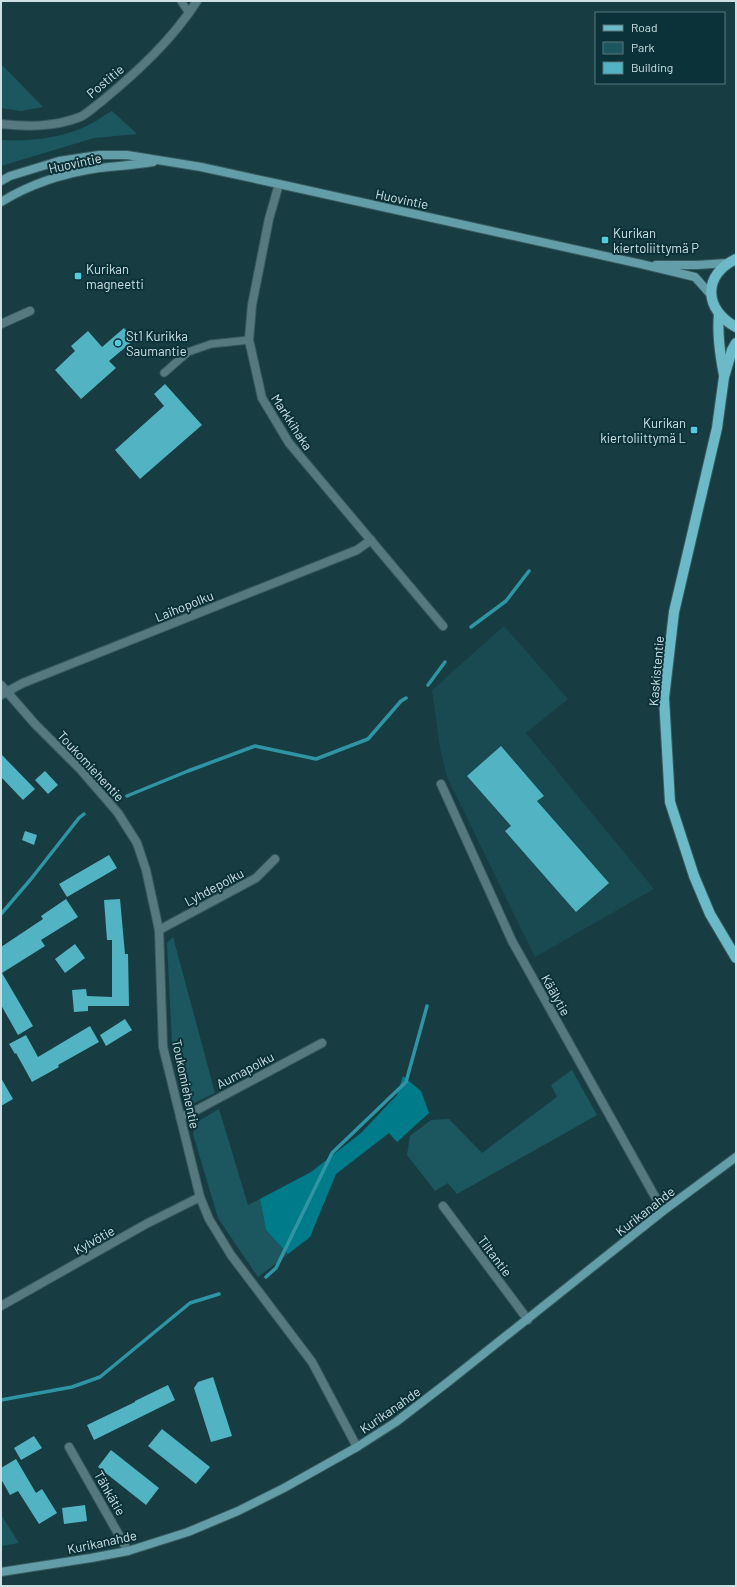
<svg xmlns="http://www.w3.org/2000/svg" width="737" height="1587" viewBox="0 0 737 1587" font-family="Barlow,sans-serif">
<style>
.built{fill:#194a52}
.green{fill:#1c5760}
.forest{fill:#007b8a}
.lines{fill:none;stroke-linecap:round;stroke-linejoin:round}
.stream{stroke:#2f94a4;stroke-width:3.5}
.building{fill:#52b3c2}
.service-casing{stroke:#385b60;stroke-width:9}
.minor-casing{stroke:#385b60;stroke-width:10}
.secondary-casing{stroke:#385b60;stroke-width:10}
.primary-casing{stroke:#385b60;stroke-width:12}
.service{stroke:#55797f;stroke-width:7}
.minor{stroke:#55797f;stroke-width:8}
.secondary{stroke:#639ea8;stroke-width:8}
.primary{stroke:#6cbac7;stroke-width:10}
.poi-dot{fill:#54cadd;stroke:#0b3238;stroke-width:1.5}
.labels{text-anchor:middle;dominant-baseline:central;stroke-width:4;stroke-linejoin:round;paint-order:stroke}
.street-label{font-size:13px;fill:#cde1e5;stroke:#0b3238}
.poi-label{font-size:13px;fill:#cde1e5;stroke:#0b3238;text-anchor:start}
</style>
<rect width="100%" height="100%" fill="#173d43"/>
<path class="built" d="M504,626l64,73 -42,34 128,156 -119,68 -88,-180 -7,-29 -8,-58z"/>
<g class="green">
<path d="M1,64l42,43 -22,4 -20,-3z"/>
<path d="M112,111l25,23 -43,4 -93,28v-26c28,2 62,-2 88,-15 8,-4 15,-10 23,-14z"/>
<path d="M173,937l42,156 -21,10 -10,-3 -8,-30 -4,-27 -5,-100z"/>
<path d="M572,1070l25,45 -140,79 -9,-11 -13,8 -28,-36 3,-19 21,-16 18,-1 33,34 75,-56 -6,-12z"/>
<path d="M219,1109l29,96 12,-6 6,31 22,24 -30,23 -40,-59 -25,-84 2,-11z"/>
<path d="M1,1515l18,28 -18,3z"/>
</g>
<path class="forest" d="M403,1076l18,15 8,22 -32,29 -8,-9 -53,41 -26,63 -22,17 -22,-24 -6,-31 51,-27 50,-39 36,-38z"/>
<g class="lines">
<g class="stream">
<path d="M471,627l35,-26 23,-30"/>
<path d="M428,685l17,-23"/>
<path d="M127,796l61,-25 67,-25 61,13 52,-20 33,-38 5,-3"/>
<path d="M1,914l30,-35 48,-61 5,-4"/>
<path d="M266,1277l10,-9 56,-115 74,-71 21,-76"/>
<path d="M1,1400l71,-13 28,-10 90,-74 29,-9"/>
</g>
</g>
<g class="building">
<path d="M124,328l10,12 -25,21 7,7 -35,31 -26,-29 20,-19 -4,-5 17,-15 14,16z"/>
<path d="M165,384l37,41 -62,54 -25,-29 49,-44 -10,-12z"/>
<path d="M501,746l43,50 -7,5 72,82 -33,29 -71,-81 6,-5 -44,-50z"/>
<path d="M1,754l34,35 -12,11 -22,-23z"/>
<path d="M45,771l13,14 -10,9 -13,-14z"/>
<path d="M25,831l12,4 -3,10 -12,-5z"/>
<path d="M109,855l8,13 -50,29 -8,-13z"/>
<path d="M66,899l12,18 -37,23 4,6 -43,27 31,53 -15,9 -17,-30v-58l42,-28 -2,-3z"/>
<path d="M120,899l5,55h3l1,52h-41v5l-14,1 -2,-22 14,-1 1,7 25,1v-57h-5l-3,-40z"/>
<path d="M75,944l10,14 -20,15 -10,-14z"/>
<path d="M125,1019l7,11 -26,16 -6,-11z"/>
<path d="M90,1026l9,16 -41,23 1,2 -27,15 -16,-29 -1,1 -6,-10 17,-9 12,22z"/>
<path d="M1,1078l12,21 -12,7z"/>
<path d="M213,1377l19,59 -21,6 -17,-54 4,-6z"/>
<path d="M168,1385l7,15 -81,40 -7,-15 48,-23v-1z"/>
<path d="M162,1429l48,38 -14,17 -48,-38z"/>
<path d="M34,1436l8,12 -21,12 -7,-12z"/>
<path d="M111,1450l48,38 -13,17 -48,-38z"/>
<path d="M16,1459l20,34 6,-4 15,24 -18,11 -21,-33 -8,4 -9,-16v-11z"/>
<path d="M85,1505l2,16 -23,3 -2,-16z"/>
</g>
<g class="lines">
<defs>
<g id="service">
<path d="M181,1l8,12"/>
<path d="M164,373l24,-21 23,-8 38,-4"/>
</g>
<g id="minor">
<path d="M1,124c27,3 53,3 79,-7 7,-3 15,-11 22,-16 35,-29 70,-61 95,-100"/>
<path d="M279,184l-10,35 -17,86 -3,35 13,58 27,45 154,183"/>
<path d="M1,324l29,-13"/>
<path d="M1,685l34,39 45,45 38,44 19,30 9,27 13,60 4,117 37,150 9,22 22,36 81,107 45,85"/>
<path d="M1,695l22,-12 334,-133 14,-10"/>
<path d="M441,784l71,157 151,270"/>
<path d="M159,930l97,-52 19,-19"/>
<path d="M180,1117l13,-5 129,-69"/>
<path d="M443,1206l85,114"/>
<path d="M1,1306l145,-82 54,-27"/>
<path d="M69,1447l59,104"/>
</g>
<g id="secondary">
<path d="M1,181l9,-5 49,-15 40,-6h28l74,12 78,17 362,80 54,13 16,18"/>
<path d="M1,202c29,-18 64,-29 98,-34 18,-2 36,-3 54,-6"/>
<path d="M656,265h41l31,-2"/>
<path d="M1,1572l90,-14 37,-7 60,-19 50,-21 46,-23 73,-41 39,-25 52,-40 215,-171 73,-54"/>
</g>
<g id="primary">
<path d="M736,259c-34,16 -32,51 0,68"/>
<path d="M719,314c-2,21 1,41 5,61"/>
<path d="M736,343l-4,7 -8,27 -7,51 -43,184 -10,86 6,104 24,74 16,38 26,44"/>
</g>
</defs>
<use href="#service" class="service-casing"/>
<use href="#minor" class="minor-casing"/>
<use href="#secondary" class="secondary-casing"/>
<use href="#primary" class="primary-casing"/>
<use href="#service" class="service"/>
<use href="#minor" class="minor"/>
<use href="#secondary" class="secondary"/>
<use href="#primary" class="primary"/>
</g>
<g class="poi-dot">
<rect x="601" y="236" width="8" height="8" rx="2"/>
<rect x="74" y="272" width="8" height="8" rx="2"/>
<circle cx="118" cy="343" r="4"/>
<rect x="690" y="426" width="8" height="8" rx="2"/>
</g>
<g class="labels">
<g class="street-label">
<text transform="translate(105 81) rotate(-40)">Postitie</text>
<text transform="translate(75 163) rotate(-12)">Huovintie</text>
<text transform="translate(402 199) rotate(12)">Huovintie</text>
<text transform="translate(292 422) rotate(57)">Markkihaka</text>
<text transform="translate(184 606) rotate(-22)">Laihopolku</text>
<text transform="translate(656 671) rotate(-85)">Kaskistentie</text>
<text transform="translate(91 766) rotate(47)">Toukomiehentie</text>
<text transform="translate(214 887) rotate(-28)">Lyhdepolku</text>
<text transform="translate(556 995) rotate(61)">Käälytie</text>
<text transform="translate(245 1070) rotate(-28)">Aumapolku</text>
<text transform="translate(186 1084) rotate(78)">Toukomiehentie</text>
<text transform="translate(645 1211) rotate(-38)">Kurikanahde</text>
<text transform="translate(94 1240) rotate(-29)">Kylvötie</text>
<text transform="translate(495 1256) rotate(53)">Tiltantie</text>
<text transform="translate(390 1410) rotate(-35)">Kurikanahde</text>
<text transform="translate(110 1493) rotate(60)">Tähkätie</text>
<text transform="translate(102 1542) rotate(-12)">Kurikanahde</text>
</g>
<g class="poi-label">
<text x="613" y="233">Kurikan<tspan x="613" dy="15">kiertoliittymä P</tspan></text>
<text x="86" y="269">Kurikan<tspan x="86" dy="15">magneetti</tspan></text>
<text x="126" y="336">St1 Kurikka<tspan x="126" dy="15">Saumantie</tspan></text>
<text x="686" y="423" text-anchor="end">Kurikan<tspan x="686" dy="15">kiertoliittymä L</tspan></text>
</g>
</g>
<rect width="737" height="1587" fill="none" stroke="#cde1e5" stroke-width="4"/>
<rect x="595" y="12" width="130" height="72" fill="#0b3238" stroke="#59787d"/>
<rect x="603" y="25" width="20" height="6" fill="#6cbac7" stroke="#59787d"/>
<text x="631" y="32" font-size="12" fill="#cde1e5">Road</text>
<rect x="603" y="42" width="20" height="12" fill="#1c5760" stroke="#59787d"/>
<text x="631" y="52" font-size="12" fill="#cde1e5">Park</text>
<rect x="603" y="62" width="20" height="12" fill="#52b3c2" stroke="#59787d"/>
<text x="631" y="72" font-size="12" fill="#cde1e5">Building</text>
</svg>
